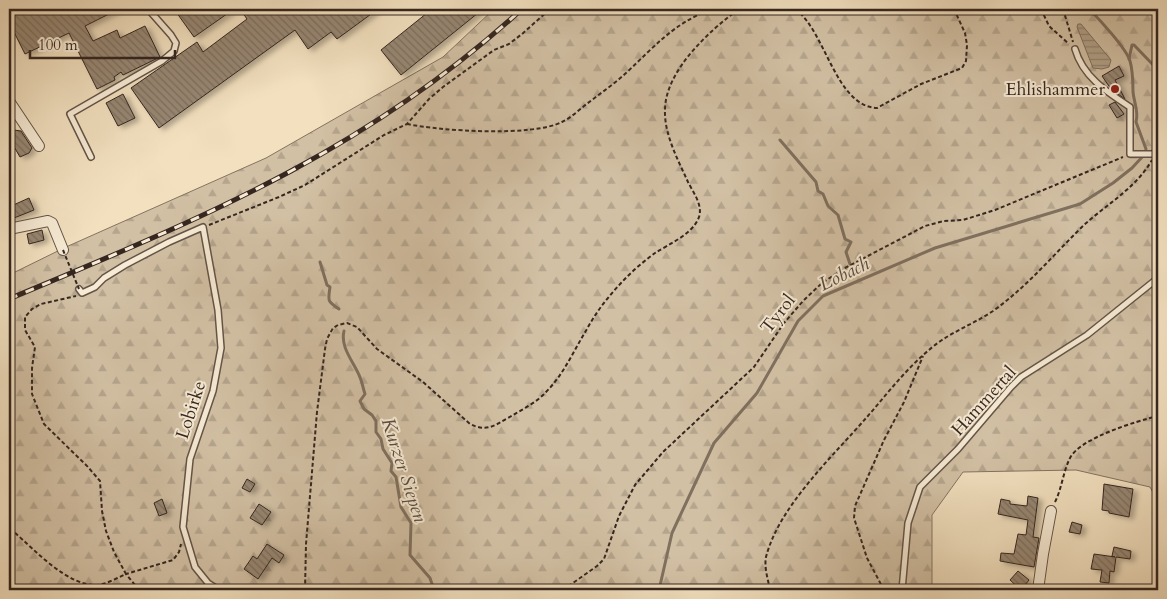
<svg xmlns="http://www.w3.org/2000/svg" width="1167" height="599" viewBox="0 0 1167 599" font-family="Cardo,serif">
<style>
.forest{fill:url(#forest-firs);stroke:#847362}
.water{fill:url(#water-rules);stroke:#80705f}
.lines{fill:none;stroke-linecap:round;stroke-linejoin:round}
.stream{stroke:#80705f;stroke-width:3}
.building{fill:url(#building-back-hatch);stroke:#352620;filter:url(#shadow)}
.service-casing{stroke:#645448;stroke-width:8}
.minor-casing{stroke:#645448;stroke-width:12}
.path{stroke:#352620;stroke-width:2;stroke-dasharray:4 2.5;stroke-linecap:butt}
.service{stroke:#f7ebd5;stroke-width:5}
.minor{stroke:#f7ebd5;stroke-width:10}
.rail-casing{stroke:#352620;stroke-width:5}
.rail{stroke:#f7ebd5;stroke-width:3;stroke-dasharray:9;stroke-linecap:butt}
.path-bridge{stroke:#352620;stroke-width:2;stroke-dasharray:4 2.5;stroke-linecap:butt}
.poi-dot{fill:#8f2418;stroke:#f7ebd5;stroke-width:2}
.labels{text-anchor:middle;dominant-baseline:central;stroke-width:4;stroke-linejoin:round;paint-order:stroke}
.poi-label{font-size:18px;fill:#352620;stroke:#f7ebd5;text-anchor:end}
.street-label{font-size:18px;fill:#352620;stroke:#f7ebd5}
.water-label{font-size:19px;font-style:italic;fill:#5a4b40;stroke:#f7ebd5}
</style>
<defs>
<pattern id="forest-firs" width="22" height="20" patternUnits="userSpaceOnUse" patternTransform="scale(1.25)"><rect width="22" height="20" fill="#d2c0a4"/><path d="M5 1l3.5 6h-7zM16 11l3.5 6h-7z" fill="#b5a58d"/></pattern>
<pattern id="water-rules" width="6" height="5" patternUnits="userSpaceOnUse" patternTransform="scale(1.25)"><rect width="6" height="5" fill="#b2a189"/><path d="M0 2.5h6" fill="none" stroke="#928370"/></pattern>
<pattern id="building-back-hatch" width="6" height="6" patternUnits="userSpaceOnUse" patternTransform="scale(1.25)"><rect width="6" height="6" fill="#978773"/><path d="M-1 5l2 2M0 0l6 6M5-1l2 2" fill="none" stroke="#7c6e5e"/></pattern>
<filter id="shadow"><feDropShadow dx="4.5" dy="2.5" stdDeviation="2.5" flood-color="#0004"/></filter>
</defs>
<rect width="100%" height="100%" fill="#f2e0bf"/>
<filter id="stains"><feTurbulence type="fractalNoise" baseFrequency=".004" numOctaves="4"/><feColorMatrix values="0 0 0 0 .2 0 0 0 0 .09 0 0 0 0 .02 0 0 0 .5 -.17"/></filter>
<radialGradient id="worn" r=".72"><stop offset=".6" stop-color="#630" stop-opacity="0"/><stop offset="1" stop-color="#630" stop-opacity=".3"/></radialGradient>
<path class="forest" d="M494,9h664v493l-8,-15 -74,-17 -113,2 -31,43v75h-923v-315l57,-28 200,-89 177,-101z"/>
<path class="water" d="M1078,24h3l30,36 -2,7 -7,2 -9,-1 -16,-41z"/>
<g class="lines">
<g class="stream">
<path d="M1089,9c10,10 37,39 41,52 3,10 3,20 3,31 1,11 6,19 3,30l10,27 -1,5"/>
<path d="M1129,59l3,-14h2l24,25"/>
<path d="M780,140l36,42 2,9 5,3 5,12 10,9 7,24 6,3 -5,10 4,12"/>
<path d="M1149,152l9,-2"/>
<path d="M320,262l7,23 3,2c-2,14 -3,14 9,22"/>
<path d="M344,331c-4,16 9,30 15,44 3,6 4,13 6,19l-5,7 4,8 8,6 4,6v11l5,7 2,10 9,14 -1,8 5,6 5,30 10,16 -1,32 20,23 4,12"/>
<path d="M659,590l13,-57 42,-90 43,-50 41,-72 25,-25 112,-48 145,-44 33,-21 19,-15 12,-13"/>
</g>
</g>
<g class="building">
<path d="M9,9h110l-34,17 8,15 24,-11 3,8 25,-12 15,31 -37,18 -2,-3 -7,5 1,3 -18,9 -28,-56 -44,21 -16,-32z"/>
<path d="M174,9h60l-40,28z"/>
<path d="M240,9h138l-41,30 -6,-7 -23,17 -13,-19 -136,98 -28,-40 66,-46 6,10 44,-33z"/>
<path d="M432,9h51l-82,66 -20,-25z"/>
<path d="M1119,66l5,10 -9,4 10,19 -14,-10 -9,-13z"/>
<path d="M123,94l12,24 -17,8 -12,-23z"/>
<path d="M1115,102l9,12 -7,4 -8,-13z"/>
<path d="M14,130l7,1 11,17 -3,5 -9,4 -11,-19z"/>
<path d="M29,198l5,12 -25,10v-13z"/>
<path d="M42,230l2,10 -15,4 -2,-10z"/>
<path d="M247,479l8,5 -5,8 -8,-4z"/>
<path d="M1104,484l29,5 -4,28 -20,-4v-2l-7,-1z"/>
<path d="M1028,496l10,2 -5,39 6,1 -5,29 -34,-6 1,-8 13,1 4,-20 8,1 2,-15 -30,-6 3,-15 9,2v3l17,2z"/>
<path d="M162,499l5,14 -8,3 -5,-13z"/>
<path d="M259,504l12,8 -9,13 -12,-7z"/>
<path d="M1072,522l10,3 -2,9 -11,-2z"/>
<path d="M267,544l17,11 -5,8 -7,-5 -14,21 -14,-10 9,-13 4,3z"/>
<path d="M1114,547l17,4 -1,8 -14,-2 -2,15 -4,-1 -1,12 -9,-1 2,-12 -11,-1 3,-15 21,3 -3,-1z"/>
<path d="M1018,571l11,9 -8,10 -11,-10z"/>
</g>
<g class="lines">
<defs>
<g id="service">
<path d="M1075,49c8,28 32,43 55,58v47h28"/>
<path d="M91,157l-21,-43 92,-53 12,-10 2,-8 -5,-8 -23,-26"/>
<path d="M79,289l3,4 13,-6 9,-9 21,-13 44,-23 34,-15 15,83 3,38 -8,43 -23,68 -7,68 12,40 13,16 11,7"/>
<path d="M248,590l5,-2"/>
<path d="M902,590l6,-67 12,-36 38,-38 53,-62 10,-10 66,-42 71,-57"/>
</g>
<g id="minor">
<path d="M9,101l30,45"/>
<path d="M9,229l39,-8 4,2 11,27"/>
<path d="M1038,590l5,-36 8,-43"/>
</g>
</defs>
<use href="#service" class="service-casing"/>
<use href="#minor" class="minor-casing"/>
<g class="path">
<path d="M795,9c31,22 40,97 82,99l44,-24 41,-16 4,-7 1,-16 -2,-12 -11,-24"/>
<path d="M1041,9l8,17 20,18"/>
<path d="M1063,9l10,33"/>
<path d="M407,124c34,7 125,13 155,-2 8,-4 15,-10 22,-16 14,-11 29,-21 42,-33 30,-28 46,-48 85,-64"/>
<path d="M209,225l70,-28 26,-12 79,-50 23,-11 22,-25 14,-12 51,-37 15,-6 13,-10 28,-25"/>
<path d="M1055,502c7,-14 8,-30 15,-44 10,-20 67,-37 88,-42"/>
<path d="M9,531l5,1c21,18 53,54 83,53 10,-1 20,-7 29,-11l-12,-22 -8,-21 -4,-20 -2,-30 -12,-14 -44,-43 -12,-30v-26l3,-21 -10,-17v-13l7,-8 9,-5 35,-8"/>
<path d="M9,581l12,9"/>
<path d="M139,590l-13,-16 47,-14 6,-8 2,-8"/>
<path d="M305,590l1,-46 11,-132 8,-63 2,-10 6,-11 5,-3 9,-2 10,4 20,22 46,33 47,42c16,8 24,2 38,-6 13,-8 28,-15 38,-26 18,-18 28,-42 41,-63 9,-17 21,-32 34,-46 10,-11 22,-21 34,-30 14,-9 38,-19 44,-36 4,-12 -6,-25 -11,-35 -10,-22 -24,-48 -23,-72 0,-39 45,-80 74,-101"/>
<path d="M563,590l34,-24 7,-7 15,-43 16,-31 28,-33 91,-85 30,-44 19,-22 19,-18 23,-15 80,-42 19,-5 19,-1 32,-10 128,-53"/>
<path d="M770,590c-2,-11 -6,-22 -4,-33 13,-51 68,-102 101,-140 20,-23 39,-48 62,-67 19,-17 43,-25 64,-39 35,-25 61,-57 91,-86 23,-21 52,-37 68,-65"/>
<path d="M884,590l-17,-32 -13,-40 1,-12 29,-66 20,-38 19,-46"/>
</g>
<use href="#service" class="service"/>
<use href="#minor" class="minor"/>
<defs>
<path id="rail" d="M9,299c95,-40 191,-79 282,-128 82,-44 162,-99 231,-162"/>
</defs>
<use href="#rail" class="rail-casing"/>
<use href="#rail" class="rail"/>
<path class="path-bridge" d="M63,250l16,39"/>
</g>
<circle class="poi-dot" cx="1115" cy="89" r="5"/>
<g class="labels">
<g class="poi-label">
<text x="1105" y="89">Ehlishammer</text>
</g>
<g class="street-label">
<text transform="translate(778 314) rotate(-52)">Tyrol</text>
<text transform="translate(984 401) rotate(-48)">Hammertal</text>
<text transform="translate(191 410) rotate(-72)">Lobirke</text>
</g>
<g class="water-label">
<text transform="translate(844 274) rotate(-26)">Lobach</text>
<text transform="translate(404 470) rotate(72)">Kurzer Siepen</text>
</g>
</g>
<rect width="1167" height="599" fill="none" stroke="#f2e0bf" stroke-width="30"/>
<rect x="10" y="10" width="1147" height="579" fill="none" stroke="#352620" stroke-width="2.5"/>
<rect x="15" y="15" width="1137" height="569" fill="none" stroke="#352620"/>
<path d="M30 50v8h145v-8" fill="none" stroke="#352620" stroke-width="2.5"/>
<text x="38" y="50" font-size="15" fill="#352620" stroke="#f7ebd5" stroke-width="4" paint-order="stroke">100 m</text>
<rect width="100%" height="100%" filter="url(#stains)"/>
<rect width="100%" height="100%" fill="url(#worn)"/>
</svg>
